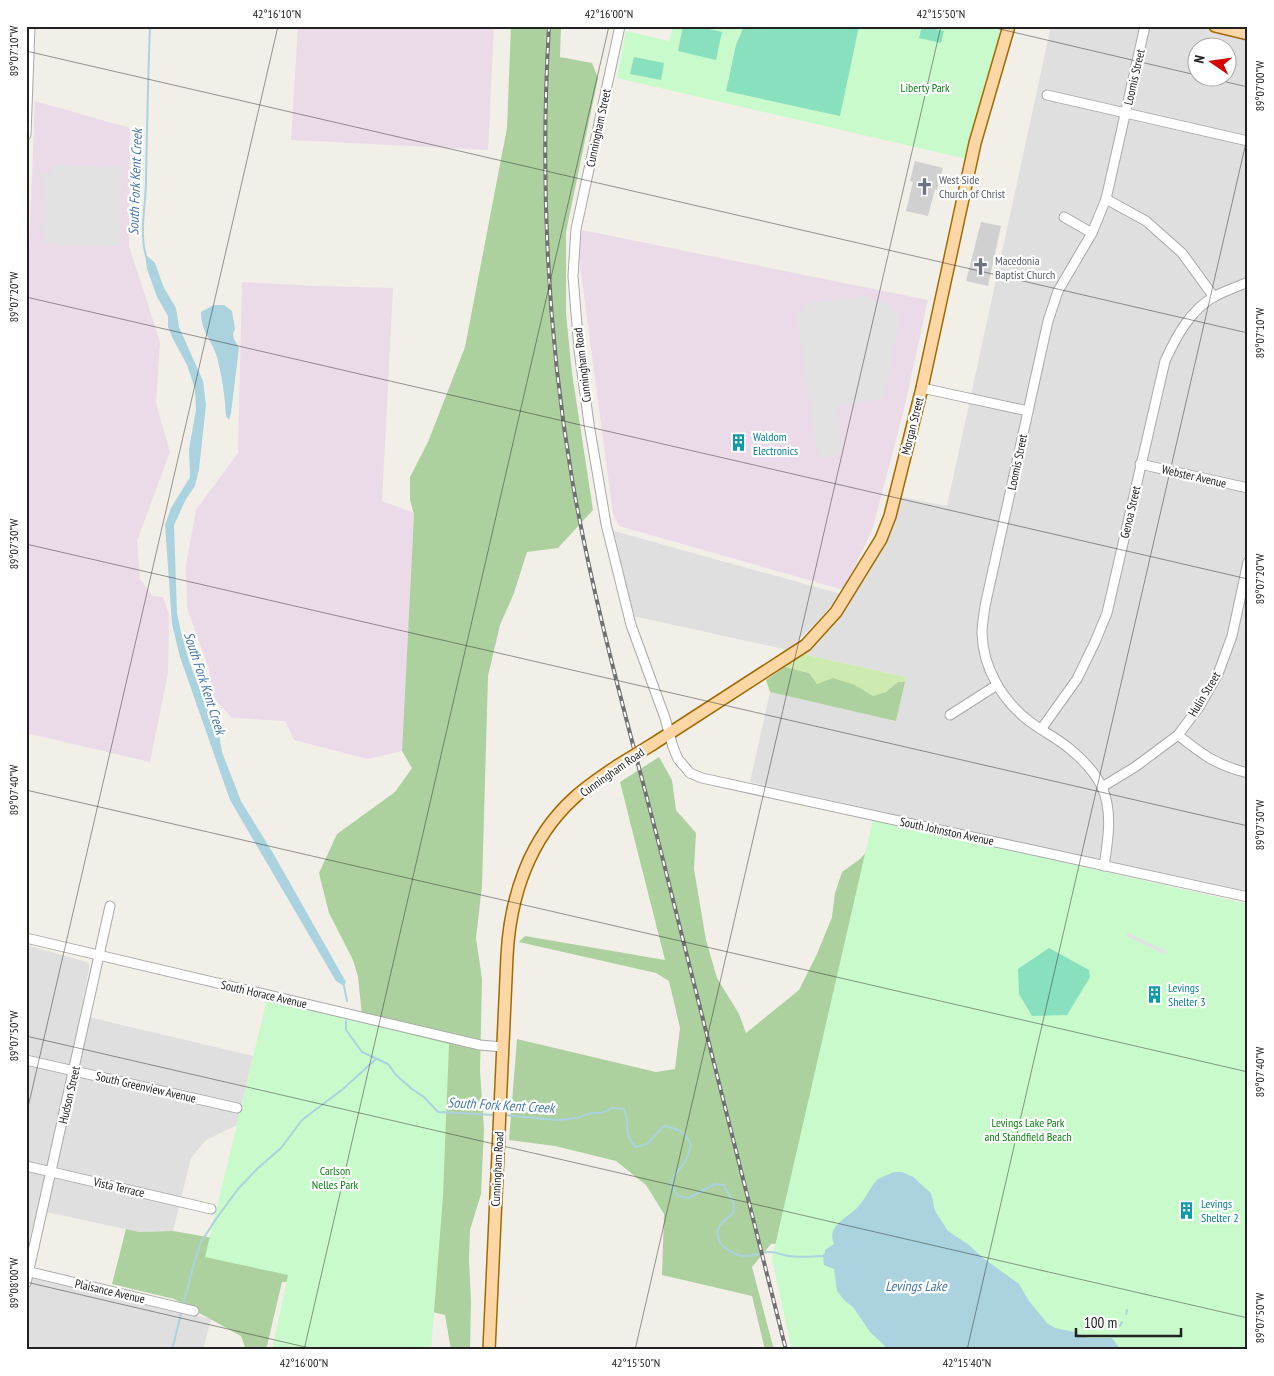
<svg xmlns="http://www.w3.org/2000/svg" width="1274" height="1376" viewBox="0 0 1274 1376" font-family="'PT Sans Narrow',sans-serif">
<style>
.residential{fill:#e0dfdf;fill-rule:evenodd}
.industrial{fill:#ebdbe8}
.religious{fill:#d0d0d0}
.grass{fill:#cdebb0}
.forest{fill:#add19e}
.park{fill:#c8facc}
.pitch{fill:#88e0be}
.parking{fill:#e2e2e2}
.water{fill:#aad3df}
.lines{fill:none;stroke-linecap:round;stroke-linejoin:round}
.stream{stroke:#aad3df;stroke-width:2}
.minor-casing{stroke:#a9a9a9;stroke-width:11}
.major-casing{stroke:#a06b00;stroke-width:14}
.minor{stroke:#fff;stroke-width:9}
.major{stroke:#fcd6a4;stroke-width:11}
.rail-casing{stroke:#707070;stroke-width:4}
.rail{stroke:#fff;stroke-width:2;stroke-dasharray:5.5;stroke-linecap:butt}
.major-bridge-casing{stroke:#a06b00;stroke-width:14;stroke-linecap:butt}
.major-bridge{stroke:#fcd6a4;stroke-width:11}
.ticks{fill:none;stroke:#222;stroke-width:1;stroke-opacity:0.45}
.labels{text-anchor:middle;dominant-baseline:central;stroke-width:4.5;stroke-linejoin:round;paint-order:stroke}
.street-label{font-size:12px;fill:#222;stroke:#fff}
.park-label{font-size:12px;fill:#0c8416;stroke:#fff}
.worship-label{font-size:12px;fill:#5b616d;stroke:#fff;text-anchor:start}
.culture-label{font-size:12px;fill:#0d838f;stroke:#fff;text-anchor:start}
.water-label{font-size:14px;font-style:italic;fill:#4a7aab;stroke:#fff}
.neatline{fill:none;stroke:#222;stroke-width:2}
.ticks-label{font-size:12px;text-anchor:middle;fill:#222}
</style>
<rect width="100%" height="100%" fill="#f2efe9"/>
<g class="residential">
<path d="M1051,26h140l57,13v855l-498,-112 20,-90 126,28 10,-43 -103,-23 33,-36 22,-30 27,-46 8,-20 8,-25 46,9zM1196,48h30v30h-30z"/>
<path d="M614,531l227,63 -24,28 -29,28 -155,-34 -9,-30z"/>
<path d="M26,945l61,17 2,3v5l-9,45 173,41 -16,69 -31,15 -15,18 -18,73 -34,1 -102,-22 -11,43z"/>
<path d="M26,1276l185,43 -8,31h-177z"/>
</g>
<g class="industrial">
<path d="M298,26h196l-6,124 -197,-10z"/>
<path d="M35,101l95,27 -1,118 31,96 -4,61 14,49 -33,89 3,38 13,17 10,1 6,17 -1,59 -18,89 -124,-29v-405z"/>
<path d="M582,230l346,70 -24,109 -31,119 -29,62 -225,-64 -6,-12 -34,-256z"/>
<path d="M242,282l75,4 76,2 -11,213 32,12 -12,238 -34,8 -74,-19 -9,-19 -53,-3 -18,-20 -5,-29 -22,-61 -1,-43 10,-55 42,-57z"/>
</g>
<g class="religious">
<path d="M915,161l28,7 -6,22 -2,-1 -7,27 -22,-5 7,-29 -3,-1z"/>
<path d="M981,222l20,4 -13,60 -22,-5z"/>
</g>
<path class="grass" d="M803,654l103,23 -1,5h-7l-12,10 -13,4 -18,-11 -38,-1 -8,-11 -24,-6z"/>
<g class="forest">
<path d="M511,26h50l-1,31 32,6 6,15 -32,154v82l6,59 21,137 -35,38 -31,4 -13,41 -14,32 -12,51 -6,210 -6,52 6,41 -2,92 4,58 -3,65 -11,36 -1,29 2,42 -1,49h-19l-6,-35 -142,-34 -21,1 -16,68h-20l-5,-14 -67,-37 -62,-15 14,-55 13,3 34,-1 52,9 139,-205 -6,-58 -5,-17 -24,-47 -10,-40 18,-39 58,-42 17,-24 -10,-17 12,-237 -4,-14v-23l18,-35 37,-95 42,-219z"/>
<path d="M785,667l24,6 8,11 16,-6 22,7 18,11 13,-4 12,-10h7l-9,39 -126,-29 -4,-12z"/>
<path d="M659,757l13,23 4,30 20,23 -2,36 12,71 11,38 22,36 7,19 53,-43 18,-36 15,-37 3,-24 7,-21 18,-13 15,-17 -84,401 -20,1 -19,23 22,83h-9l-13,-54 -90,-21 2,-61 -18,-29 -30,-24 -61,-15 -46,-6 8,-101 139,33 19,-3 5,-41 -11,-47 -13,-8 -137,-31 6,-6 140,24 -45,-178z"/>
</g>
<g class="park">
<path d="M673,26h333l-39,133 -350,-81 9,-47 43,10z"/>
<path d="M873,819l375,85v446h-456l-20,-91z"/>
<path d="M267,999l182,45 -6,152 -12,154h-159l16,-75 -83,-18z"/>
</g>
<g class="pitch">
<path d="M683,26h13l26,6 -6,28 -38,-9z"/>
<path d="M744,26h115l-19,90 -114,-25 10,-46z"/>
<path d="M922,26l22,5 -3,12 -22,-5z"/>
<path d="M634,57l30,6 -3,17 -31,-6z"/>
<path d="M1049,948l40,22 1,7 -23,38 -35,1 -13,-22 -1,-25z"/>
</g>
<g class="parking">
<path d="M51,165l70,2 -1,79 -65,-1 -11,-4 3,-8 -6,-2 1,-57h8z"/>
<path d="M867,296l4,4 17,4 9,10 2,8 -15,76 -46,8 4,43 -6,7 -13,2 -5,-3 -21,-138 2,-5 6,-3 -1,-5z"/>
<path d="M1128,932l18,10 20,8 -2,4 -38,-18z"/>
</g>
<g class="water">
<path d="M145,254l10,9 9,25 12,20 3,19 24,54 3,24 -7,64 -4,17 -9,13 -12,26 3,88 4,19 8,29 23,60 7,14 3,17 19,49 32,52 73,129 -2,4 -8,-5 -106,-181 -50,-143 -8,-33 -7,-99 6,-17 19,-31 -1,-28 7,-39 -1,-21 -8,-24 -14,-26 -5,-12v-11l-11,-19 -10,-28z"/>
<path d="M214,305h10l8,6 3,18 -2,5 1,5 5,9 -8,65 -2,7 -3,-4c-1,-20 -4,-40 -9,-59 -5,-17 -16,-25 -16,-45z"/>
<path d="M894,1172h8l11,5 18,16 4,18 13,20 21,14 14,13 36,26 10,17 18,22 8,5 19,4 14,6h24l9,12h-235l-2,-5 -14,-13 -17,-25 -9,-7 -7,-9 -3,-22 -10,-4 -1,-11 2,-1v-3l9,-6c-8,-18 13,-26 23,-36 8,-8 12,-19 19,-27 4,-4 12,-6 18,-9z"/>
</g>
<g class="lines">
<g class="stream">
<path d="M146,256c-7,-24 0,-51 0,-76 1,-51 2,-103 4,-154"/>
<path d="M344,986l3,15"/>
<path d="M346,1021v9l16,22 26,12 8,11 16,14 12,8 14,15 56,3"/>
<path d="M504,1115l53,5 20,-2 14,-5h11l10,-5 12,1c7,13 -2,26 12,38l11,-3 17,-18c14,3 22,5 27,20 -2,6 -4,14 -8,19 -10,12 -16,15 -5,31l11,2 26,-14 9,1 10,19 -1,9c-5,5 -11,8 -14,14 -7,17 14,29 28,29 8,0 16,-5 23,-4 6,0 12,3 19,4 11,2 23,0 35,0"/>
<path d="M184,1302l11,-42 6,-18 15,-23 22,-30 20,-21 23,-20 21,-28 41,-31 33,-30"/>
<path d="M1126,1314l1,-4"/>
<path d="M1120,1326l2,-4"/>
<path d="M172,1350l9,-36"/>
</g>
<defs>
<g id="minor">
<path d="M620,26l-44,203 -3,47 6,74 10,74 17,100 25,101 34,93 8,29 5,12 12,14 12,5 546,119"/>
<path d="M1047,95l201,46"/>
<path d="M26,135l4,-109"/>
<path d="M1106,199l40,22 36,32 32,44"/>
<path d="M1064,217l28,16"/>
<path d="M922,388l106,23"/>
<path d="M1140,464l108,24"/>
<path d="M950,715l47,-30"/>
<path d="M1042,728l35,-49 18,-37 12,-29 58,-252c11,-24 25,-51 50,-65 10,-5 22,-9 33,-14"/>
<path d="M1178,735c25,20 38,30 70,38"/>
<path d="M1102,787l33,-20 43,-32 21,-28 19,-33 14,-38 16,-74"/>
<path d="M1104,866c4,-26 9,-54 -2,-79 -7,-15 -20,-28 -32,-38 -13,-11 -28,-18 -41,-28 -27,-21 -46,-53 -47,-88 0,-9 2,-18 3,-27l63,-285 10,-30 34,-58 14,-34 39,-173"/>
<path d="M26,938l454,107 23,2"/>
<path d="M26,1060l211,48"/>
<path d="M26,1166l185,43"/>
<path d="M26,1271l168,40"/>
<path d="M26,1283l84,-377"/>
</g>
<g id="major">
<path d="M1215,26l33,8"/>
<path d="M653,744l153,-99 30,-33 45,-73 9,-23 32,-128 53,-245 34,-117"/>
<path d="M489,1350l18,-394c3,-59 22,-117 67,-158 13,-12 28,-22 43,-32"/>
</g>
</defs>
<use href="#minor" class="minor-casing"/>
<use href="#major" class="major-casing"/>
<use href="#minor" class="minor"/>
<use href="#major" class="major"/>
<defs>
<path id="rail" d="M549,26c-9,152 -2,304 23,453 22,127 58,252 90,377 41,165 83,329 124,494"/>
</defs>
<use href="#rail" class="rail-casing"/>
<use href="#rail" class="rail"/>
<defs>
<path id="major-bridge" d="M617,766l36,-22"/>
</defs>
<use href="#major-bridge" class="major-bridge-casing"/>
<use href="#major-bridge" class="major-bridge"/>
</g>
<path class="ticks" d="M987,26l209,49M26,51l1222,282M1209,78l39,9M26,297l1222,282M26,544l1222,282M26,790l1222,282M26,1036l1222,282M26,1116l252,-1090M26,1282l292,68M304,1350l305,-1324M635,1350l306,-1324M967,1350l281,-1216"/>
<defs>
<symbol id="church-bare" viewBox="-9 -9 18 18"><path d="M-1.2-6h2.4v3.5h3.3v2.4h-3.3V6h-2.4V-.1h-3.3v-2.4h3.3Z" fill="#6b7280" stroke="#fff" stroke-width="2.5" paint-order="stroke"/></symbol>
<symbol id="building-bare" viewBox="-9 -9 18 18"><path d="M-4-6H4V6H1V3H-1V6H-4ZM-2.5-4.3h1.7v1.8h-1.7ZM.8-4.3h1.7v1.8H.8ZM-2.5-1h1.7V.8h-1.7ZM.8-1h1.7V.8H.8Z" fill="#0f9aa8" stroke="#fff" stroke-width="2.5" paint-order="stroke"/></symbol>
</defs>
<g fill-rule="evenodd">
<use href="#church-bare" x="912" y="174" width="25" height="25"/>
<use href="#church-bare" x="968" y="254" width="25" height="25"/>
<use href="#building-bare" x="726" y="430" width="25" height="25"/>
<use href="#building-bare" x="1142" y="982" width="25" height="25"/>
<use href="#building-bare" x="1174" y="1198" width="25" height="25"/>
</g>
<g class="labels">
<g class="street-label">
<text transform="translate(1134 77) rotate(-77)">Loomis Street</text>
<text transform="translate(598 128) rotate(-78)">Cunningham Street</text>
<text transform="translate(582 365) rotate(-97)">Cunningham Road</text>
<text transform="translate(912 426) rotate(-76)">Morgan Street</text>
<text transform="translate(1017 462) rotate(-78)">Loomis Street</text>
<text transform="translate(1194 476) rotate(13)">Webster Avenue</text>
<text transform="translate(1130 512) rotate(-77)">Genoa Street</text>
<text transform="translate(1204 694) rotate(-59)">Hulin Street</text>
<text transform="translate(612 772) rotate(-35)">Cunningham Road</text>
<text transform="translate(947 831) rotate(12)">South Johnston Avenue</text>
<text transform="translate(264 994) rotate(13)">South Horace Avenue</text>
<text transform="translate(146 1087) rotate(13)">South Greenview Avenue</text>
<text transform="translate(69 1095) rotate(-77)">Hudson Street</text>
<text transform="translate(497 1169) rotate(-87)">Cunningham Road</text>
<text transform="translate(119 1187) rotate(13)">Vista Terrace</text>
<text transform="translate(110 1291) rotate(13)">Plaisance Avenue</text>
</g>
<g class="park-label">
<text x="925" y="87">Liberty Park</text>
<text x="1028" y="1122">Levings Lake Park<tspan x="1028" dy="14">and Standfield Beach</tspan></text>
<text x="335" y="1170">Carlson<tspan x="335" dy="14">Nelles Park</tspan></text>
</g>
<g class="worship-label">
<text x="939" y="179">West Side<tspan x="939" dy="14">Church of Christ</tspan></text>
<text x="995" y="260">Macedonia<tspan x="995" dy="14">Baptist Church</tspan></text>
</g>
<g class="culture-label">
<text x="753" y="436">Waldom<tspan x="753" dy="14">Electronics</tspan></text>
<text x="1168" y="987">Levings<tspan x="1168" dy="14">Shelter 3</tspan></text>
<text x="1201" y="1203">Levings<tspan x="1201" dy="14">Shelter 2</tspan></text>
</g>
<g class="water-label">
<text transform="translate(135 182) rotate(-88)">South Fork Kent Creek</text>
<text transform="translate(205 683) rotate(72)">South Fork Kent Creek</text>
<text transform="translate(501 1105) rotate(3)">South Fork Kent Creek</text>
<text x="916" y="1286">Levings Lake</text>
</g>
</g>
<rect width="1274" height="1376" fill="none" stroke="#ffffff" stroke-width="55"/>
<g transform="translate(1212 62) rotate(283)"><circle r="24" fill="#ffffff" stroke="#a7a7a7"/>
<path d="M0-4L9 19L0 12L-9 19Z" fill="#d40000"/>
<text y="-8" font-size="14" font-weight="bold" text-anchor="middle" fill="#222222">N</text>
</g>
<path d="M1076 1328v8h105v-8" fill="none" stroke="#222222" stroke-width="2.5"/>
<text x="1084" y="1328" font-size="15" fill="#222222" stroke="#ffffff" stroke-width="4" paint-order="stroke">100 m</text>
<rect x="28" y="28" width="1218" height="1320" class="neatline"/>
<g class="ticks-label">
<text x="277" y="18">42°16'10"N</text>
<text x="609" y="18">42°16'00"N</text>
<text x="941" y="18">42°15'50"N</text>
<text transform="translate(14 51) rotate(-90)" y="4">89°07'10"W</text>
<text transform="translate(1260 86) rotate(-90)" y="4">89°07'00"W</text>
<text transform="translate(14 297) rotate(-90)" y="4">89°07'20"W</text>
<text transform="translate(1260 333) rotate(-90)" y="4">89°07'10"W</text>
<text transform="translate(14 544) rotate(-90)" y="4">89°07'30"W</text>
<text transform="translate(1260 579) rotate(-90)" y="4">89°07'20"W</text>
<text transform="translate(14 790) rotate(-90)" y="4">89°07'40"W</text>
<text transform="translate(1260 825) rotate(-90)" y="4">89°07'30"W</text>
<text transform="translate(14 1036) rotate(-90)" y="4">89°07'50"W</text>
<text transform="translate(1260 1072) rotate(-90)" y="4">89°07'40"W</text>
<text transform="translate(14 1283) rotate(-90)" y="4">89°08'00"W</text>
<text transform="translate(1260 1318) rotate(-90)" y="4">89°07'50"W</text>
<text x="304" y="1367">42°16'00"N</text>
<text x="636" y="1367">42°15'50"N</text>
<text x="967" y="1367">42°15'40"N</text>
</g>
</svg>
